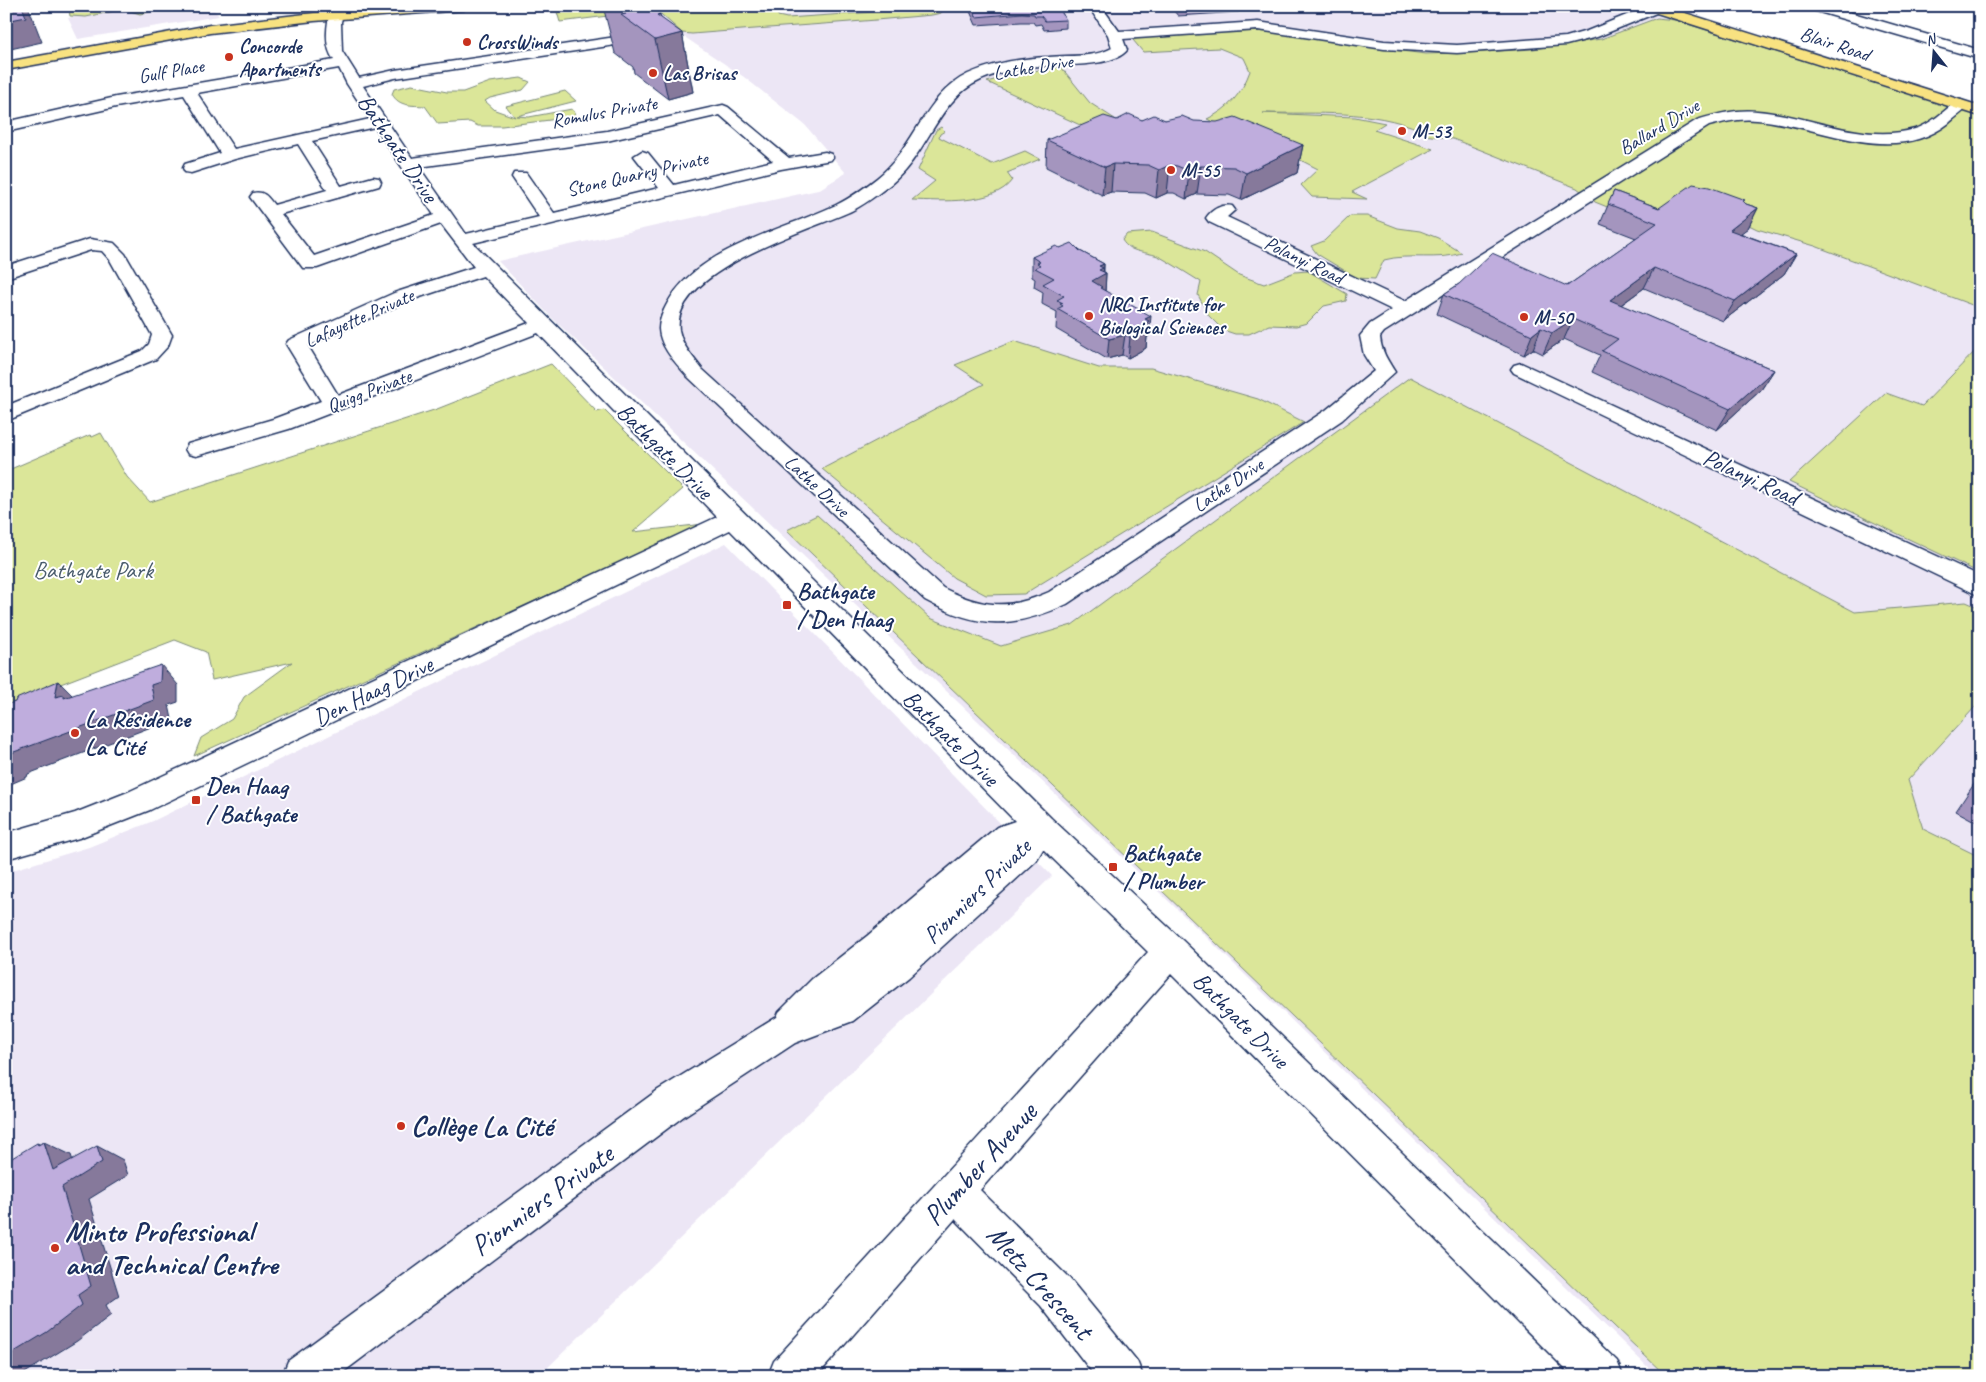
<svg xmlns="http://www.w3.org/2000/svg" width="1986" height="1382" viewBox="0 0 1986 1382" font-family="Caveat,sans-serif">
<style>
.built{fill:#ece6f5}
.green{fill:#dbe699;stroke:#7b8a7c}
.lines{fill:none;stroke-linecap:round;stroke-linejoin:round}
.minor-casing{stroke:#1b2f5e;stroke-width:3}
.major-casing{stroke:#1b2f5e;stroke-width:3}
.minor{fill:#fff;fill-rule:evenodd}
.major{fill:#f8e281;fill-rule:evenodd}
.wall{fill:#a495be;stroke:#1b2f5e}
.shaded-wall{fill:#86799b;stroke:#1b2f5e}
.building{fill:#bfaddd;stroke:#1b2f5e}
.poi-dot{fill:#c8321e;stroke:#fff;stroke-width:2}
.labels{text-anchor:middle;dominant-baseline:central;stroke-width:4;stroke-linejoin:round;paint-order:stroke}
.far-poi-label{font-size:20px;font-weight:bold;fill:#1b2f5e;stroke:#fff;text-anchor:start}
.far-street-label{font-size:20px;fill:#1b2f5e;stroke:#fff}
.street-label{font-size:24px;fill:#1b2f5e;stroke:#fff}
.park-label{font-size:24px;fill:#4b5d6d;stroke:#fff}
.poi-label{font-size:24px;font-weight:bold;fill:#1b2f5e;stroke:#fff;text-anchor:start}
.near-poi-label{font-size:29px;font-weight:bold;fill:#1b2f5e;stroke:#fff;text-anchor:start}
.near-street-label{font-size:29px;fill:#1b2f5e;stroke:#fff}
</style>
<rect width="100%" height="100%" fill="#fff"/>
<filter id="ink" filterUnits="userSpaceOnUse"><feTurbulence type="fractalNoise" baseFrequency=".02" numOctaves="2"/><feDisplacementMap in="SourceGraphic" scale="10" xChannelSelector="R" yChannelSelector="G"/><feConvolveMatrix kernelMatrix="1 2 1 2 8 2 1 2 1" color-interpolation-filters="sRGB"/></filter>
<g filter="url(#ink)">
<g class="built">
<path d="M167,6h44l8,10 -141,23 -10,-21 56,-10z"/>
<path d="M641,6h986l353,112v1258h-323l-460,-448 -645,-610 -54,-57 320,-71 28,-17 -41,-48 -61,-48 -58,-39 -38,-20z"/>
<path d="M726,543l326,333 -513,500h-533v-504l83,-25 64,-26z"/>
</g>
<g class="green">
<path d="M76,6h100l-36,8 -16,-5 -38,8 -16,-1 -1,-6z"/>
<path d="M613,6l3,9 -56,7 -3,-10z"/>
<path d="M652,6h133l-7,7v3l9,2 146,-10 11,1 -3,4 -9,2c-80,8 -160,12 -240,19l-10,-1z"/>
<path d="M1657,18l18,2 305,96v192l-165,-62 -58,-17 -18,-9 -95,2 -49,-20 -18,-14 -124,-49 -29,-4 -3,-5c-50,-21 -104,-16 -158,-17l92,4 30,6 -11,7 59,19 -81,43 15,7 -55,-2 -11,-12 17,-16 -49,-25 -17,-4 -45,-21c22,-10 35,-26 43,-48l-6,-13 -25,-10 -76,4 -10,-12 5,-2 95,-6 45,-1 82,15 66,8 58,-2 49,-3 68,-10z"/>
<path d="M1061,67l29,36 28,18 -25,10 -106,-49 31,-9z"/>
<path d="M521,78l9,4 -7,8 -33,8 -5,3 10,9 20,7 -9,-11 59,-15 11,10 -59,15 12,1 43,-8 3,4 -1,4 -72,9h-24l-8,-4 -32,2 -13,-18c-13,-1 -26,1 -33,-12l2,-5 18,-4 35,7h16l27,-10z"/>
<path d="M941,127l4,4 -5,3 -1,3 53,27 33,-13 15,8 -33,14 5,7c-17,25 -72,21 -100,20l23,-19 -17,-11 18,-40z"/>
<path d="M1350,216h17l31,12 22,3 18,7 24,15c-25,8 -52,0 -78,7l-9,19 -18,-1 -40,-24 -6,-8 13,-5z"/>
<path d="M1152,232l53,20 34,23 25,9 31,-12 13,-1 39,23 -1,7 -22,5 -17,17 -11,3 -27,-1 -20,9h-14l-12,-4 -14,-14 -11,-21 3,-13c-13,-8 -27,-17 -41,-25 -13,-6 -30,-3 -38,-17l5,-6z"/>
<path d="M1014,341l85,27h52l107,31 46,23 -280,172 -38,1 -32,-17 -132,-109 162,-85 -29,-19z"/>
<path d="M1980,346v227l-191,-91 97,-89 36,13z"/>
<path d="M551,364l46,48 7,-2 79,79 -50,43 71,-8 -510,232 7,-18 31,-19 12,-22 48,-35 -80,18 -6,-28 -31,-12 -169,65v-234l84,-36 2,2 9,-4 26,44 23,25 287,-93z"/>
<path d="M1410,377l445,235 111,-10 14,6v97l-4,1 -68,74 15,49 57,28v519h-314l-879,-846 30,-15 113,103 71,28 71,-21z"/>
</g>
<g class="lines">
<defs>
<g id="minor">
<path d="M331,6h14l-4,16 1,29 17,27 36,-8 254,-38 7,4 -7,4 -254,38 -32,8 49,72 195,-27 116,-26 5,2 61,51 36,-6 6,2 2,3 -2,3 -50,9 -308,74 578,575 131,122 435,421 6,15h-51l-401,-402 -191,216 89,88 68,83 6,15h-48l-54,-70 -86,-87 -138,157h-49l6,-15 374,-409 -105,-103 -7,12 -127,116 -56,44 -58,22 -111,73 -346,260h-56l6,-15 370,-271 119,-73 2,-5 33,-33 55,-43 130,-109 18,-6 -285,-291 -580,280 -71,28 -73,21v-26l69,-20 53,-21 589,-275 -179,-184 -249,96 -93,27 -8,-2 -3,-5 3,-5 85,-25 48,-18 -35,-57 3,-4 105,-47 80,-26 -33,-43 -124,44h-14l-53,-71 3,-4c11,-2 14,3 21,12l53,-15 -29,-46 -63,15 -44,14 -6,-1 -2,-4 2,-4 35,-11 -36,-58 -68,12 -110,25v-10l110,-25 218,-37c-11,-14 -7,-37 -3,-54zM339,68l8,16 23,35 -136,30 -37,-56zM720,115l53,46 -99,24 -26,-32 -6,-2 -8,5 25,32 -105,25 -28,-40h-12l-2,4 27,40 -73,17 -47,-67 188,-26zM375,127l59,88 -120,41 -33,-42 98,-28 2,-4 -2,-4 -6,-1 -32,9 -29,-45zM483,276l46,47 -191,72 -30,-49 100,-45z"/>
<path d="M1088,6h13l18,25 139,-9 126,19 73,4 109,-8 21,-6 62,-25 14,2 -2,3 -64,26 -31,8 -109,8 -73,-4 -126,-19 -135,9 4,11c-14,19 -76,14 -99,17 -16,3 -32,6 -47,13 -44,19 -52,73 -90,104 -13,10 -28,22 -44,29 -41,18 -176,59 -168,117 3,16 14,27 23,39l241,219c40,20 65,22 106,4l277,-182 48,-39 -10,-16 -4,-19 10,-12 22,-14 -183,-88 -3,-4c6,-9 16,-14 26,-12l3,4 -8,7 178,84 292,-181c20,-6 39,-11 60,-9 53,4 105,33 158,18 15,-4 28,-18 41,-27l5,-2 8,5c-5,7 -14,12 -20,18 -57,45 -129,2 -192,-3 -17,-2 -32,2 -48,6l-325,206 -4,5c1,14 8,24 15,35l-53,48 -275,184c-54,25 -89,25 -142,-4l-237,-223c-11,-13 -28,-29 -29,-48 0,-8 4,-18 8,-25 30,-56 114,-73 169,-99 15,-7 28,-17 41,-27 39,-31 47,-83 91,-104 25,-11 54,-16 81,-17 21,-2 44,1 63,-9l-4,-13z"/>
<path d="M1808,6h21l151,44v9l-171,-50z"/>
<path d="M90,239l24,4 11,11 47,81 -4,11 -12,13 -150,62v-15l136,-55 7,-7 3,-9 -42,-75 -8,-9 -11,-1 -85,28v-12z"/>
<path d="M1521,363l459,213v20l-466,-223 -3,-4 3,-4z"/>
</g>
<g id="major">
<path d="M406,6h64l-6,4 -150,11 -104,12 -204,37v-8l204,-37 104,-12z"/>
<path d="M1643,6h20l317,100v10l-336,-107z"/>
</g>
</defs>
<use href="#minor" class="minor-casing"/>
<use href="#major" class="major-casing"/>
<use href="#minor" class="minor"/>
<use href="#major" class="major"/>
</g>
<g class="wall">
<path d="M603,6h47l11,13 21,14 11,59 -25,7 -34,-26 -1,-6 -18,-14z"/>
<path d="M969,6h89l8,14v8l-22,2 -3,-6 -6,1 -2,-3h-12l-45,3 -7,-16z"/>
<path d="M1170,6h70l-1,6 -61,4z"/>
<path d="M1117,120h48l138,25 -6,28 -56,27 -12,-5 -32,-1 -11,5 -12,-6h-7l-11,5 -11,-5 -34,-1 -9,3 -56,-28 1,-27z"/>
<path d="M1614,191l45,17 85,-6 2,2 12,4 -10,20 -8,5 56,21 -12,20 -61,47 -79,-33 -23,17 153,65 -13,20 -44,40 -125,-58 8,-17 -36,-16 -21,15 -10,-5 -9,6 -87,-41 7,-20 15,-10 108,2 69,-48 -36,-14z"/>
<path d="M1060,248l20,3 24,13v8l2,1 -1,18 44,45 -2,1 -1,11 -18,10 -6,-3 -15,4 -51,-30 1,-17 -15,-8 1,-12 -9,-5 1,-8 -3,-2v-20z"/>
<path d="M1980,775v49l-24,-13z"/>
</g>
<g class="shaded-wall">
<path d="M22,6h6l14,36 -36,8v-29z"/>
<path d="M660,14l5,23 17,-4 11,59 -25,7 -13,-59 2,-25z"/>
<path d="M1303,145l-6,28 -56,27 5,-27z"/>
<path d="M1113,164l-2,28 -9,3 3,-28z"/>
<path d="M1170,165l-3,28 -11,5 3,-28z"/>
<path d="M1201,166l-4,28 -11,5 3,-28z"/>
<path d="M1758,208l-10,20 -28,21 10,-19z"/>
<path d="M1796,254l-12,20 -61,47 12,-20z"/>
<path d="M1104,264l-1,11 3,-2 -1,20 -13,-12 7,-15z"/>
<path d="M1654,268l-10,20 -44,32 10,-20z"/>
<path d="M1151,316l-2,20 -2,1 -1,11 -18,10 2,-21 13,-12 2,-6z"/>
<path d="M1573,319l-9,20 -21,15 9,-21z"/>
<path d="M1541,328l-8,21 -9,6 8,-20z"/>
<path d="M1125,335l-3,20 -15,4 2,-20z"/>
<path d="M1774,370l-13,20 -44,40 13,-21z"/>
<path d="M161,665l17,20v17l-9,3 3,14 -144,55 -1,3 -21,9v-31l145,-70z"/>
<path d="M58,681l19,19 -22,-3z"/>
<path d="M44,1142l27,13 7,22 19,-31 26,14 5,15 -39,24 30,97 -13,9 5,10 -34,26 -57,35h-1l-13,-3v-16l72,-62 -41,-152 9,4z"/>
</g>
<g class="building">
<path d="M6,6h16l4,11 -20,4z"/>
<path d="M615,6h35l10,8 -3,1 25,18 -27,7 -34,-25 5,-1z"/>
<path d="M971,6h87l8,14 -21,1 -4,-5h-6l-1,-2 -12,-1 -46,4z"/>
<path d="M1178,6h19l-18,1z"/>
<path d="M1129,114l13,6 12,-5 11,5 17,-4 12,5 23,1 18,-5 68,28 -57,28 -12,-6 -33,-1 -12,5 -12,-5 -7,-1 -11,5 -11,-5 -35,-1 -8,3 -58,-27 57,-24 13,4z"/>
<path d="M1693,184l16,3 36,13 -2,1 3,3 12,4 -28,22 66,24 -61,47 -81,-33 -44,32 164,70 -44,39 -128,-58 16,-12 -45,-20 -21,14 -11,-5 -9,7 -88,-41 15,-10 33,-31 75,33 90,-63 -49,-19 6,-13 45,17z"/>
<path d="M1072,243l8,8 24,13 -5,2 4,2 -4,2 7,3 -14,8 10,6 -2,1 51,28 -6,3 4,2 -6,4 5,2 -18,10 -5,-2 -16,4 -52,-30 6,-3 -3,-2 3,-1 -6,-3 7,-4 -21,-12 11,-6 -19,-10 5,-3 -3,-2 3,-1 -8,-5 24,-11 4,2z"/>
<path d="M161,665l-1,17 -9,3 3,15 -148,55v-50l9,-3 1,-3 42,-18 -3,16 9,-2v3z"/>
<path d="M44,1142l9,28 44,-24 5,16 -40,25 29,99 -13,9 4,10 -35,27 -41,25v-192l2,-1 -1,-3 30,-18 1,2z"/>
</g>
</g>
<g class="poi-dot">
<circle cx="467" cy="42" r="5"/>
<circle cx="229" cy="57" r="5"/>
<circle cx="653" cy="73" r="5"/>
<circle cx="1402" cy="131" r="5"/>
<circle cx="1171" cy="170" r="5"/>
<circle cx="1089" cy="316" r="5"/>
<circle cx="1524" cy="317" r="5"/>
<rect x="782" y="600" width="10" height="10" rx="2.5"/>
<circle cx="75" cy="733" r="5"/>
<rect x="191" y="795" width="10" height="10" rx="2.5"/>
<rect x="1108" y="862" width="10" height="10" rx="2.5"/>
<circle cx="401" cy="1126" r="5"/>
<circle cx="55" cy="1248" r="5"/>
</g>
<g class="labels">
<g class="far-poi-label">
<text x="477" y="42">CrossWinds</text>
<text x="239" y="46">Concorde<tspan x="239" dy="23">Apartments</tspan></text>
<text x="663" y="73">Las Brisas</text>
<text x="1412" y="131">M-53</text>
<text x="1181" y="170">M-55</text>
<text x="1099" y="304">NRC Institute for<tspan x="1099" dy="23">Biological Sciences</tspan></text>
<text x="1534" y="317">M-50</text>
</g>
<g class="far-street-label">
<text transform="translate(1835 44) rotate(18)">Blair Road</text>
<text transform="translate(1033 67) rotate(-9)">Lathe Drive</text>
<text transform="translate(171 71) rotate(-10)">Gulf Place</text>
<text transform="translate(604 112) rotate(-10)">Romulus Private</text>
<text transform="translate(1659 127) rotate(-31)">Ballard Drive</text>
<text transform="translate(637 174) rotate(-13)">Stone Quarry Private</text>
<text transform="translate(1304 260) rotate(26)">Polanyi Road</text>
<text transform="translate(359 318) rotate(-24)">Lafayette Private</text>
<text transform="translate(369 391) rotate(-21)">Quigg Private</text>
<text transform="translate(1228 485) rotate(-34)">Lathe Drive</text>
<text transform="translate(817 486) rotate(43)">Lathe Drive</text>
</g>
<g class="street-label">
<text transform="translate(398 148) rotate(56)">Bathgate Drive</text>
<text transform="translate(665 451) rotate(45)">Bathgate Drive</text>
<text transform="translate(1751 477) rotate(25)">Polanyi Road</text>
<text transform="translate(373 691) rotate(-26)">Den Haag Drive</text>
<text transform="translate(951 738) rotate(45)">Bathgate Drive</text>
<text transform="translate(977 891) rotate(-44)">Pionniers Private</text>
<text transform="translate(1241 1020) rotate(45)">Bathgate Drive</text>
</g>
<g class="park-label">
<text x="93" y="570">Bathgate Park</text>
</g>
<g class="poi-label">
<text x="797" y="591">Bathgate<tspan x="797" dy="28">/ Den Haag</tspan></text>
<text x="85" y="719">La Résidence<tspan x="85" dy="28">La Cité</tspan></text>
<text x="206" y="786">Den Haag<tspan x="206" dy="28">/ Bathgate</tspan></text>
<text x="1123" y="853">Bathgate<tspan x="1123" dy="28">/ Plumber</tspan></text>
</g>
<g class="near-poi-label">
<text x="411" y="1126">Collège La Cité</text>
<text x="65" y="1231">Minto Professional<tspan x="65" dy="33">and Technical Centre</tspan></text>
</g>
<g class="near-street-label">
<text transform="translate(980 1164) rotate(-48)">Plumber Avenue</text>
<text transform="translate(542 1200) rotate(-36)">Pionniers Private</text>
<text transform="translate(1040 1282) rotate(48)">Metz Crescent</text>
</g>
</g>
<rect width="1986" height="1382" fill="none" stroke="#fff" stroke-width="25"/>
<rect x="12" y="12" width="1961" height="1357" fill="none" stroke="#1b2f5e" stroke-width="2" filter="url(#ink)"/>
<g transform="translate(1934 52) rotate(343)" stroke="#ffffff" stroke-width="4" paint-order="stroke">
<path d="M0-4L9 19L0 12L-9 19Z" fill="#1b2f5e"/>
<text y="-8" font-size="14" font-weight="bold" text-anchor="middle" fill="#1b2f5e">N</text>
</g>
</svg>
